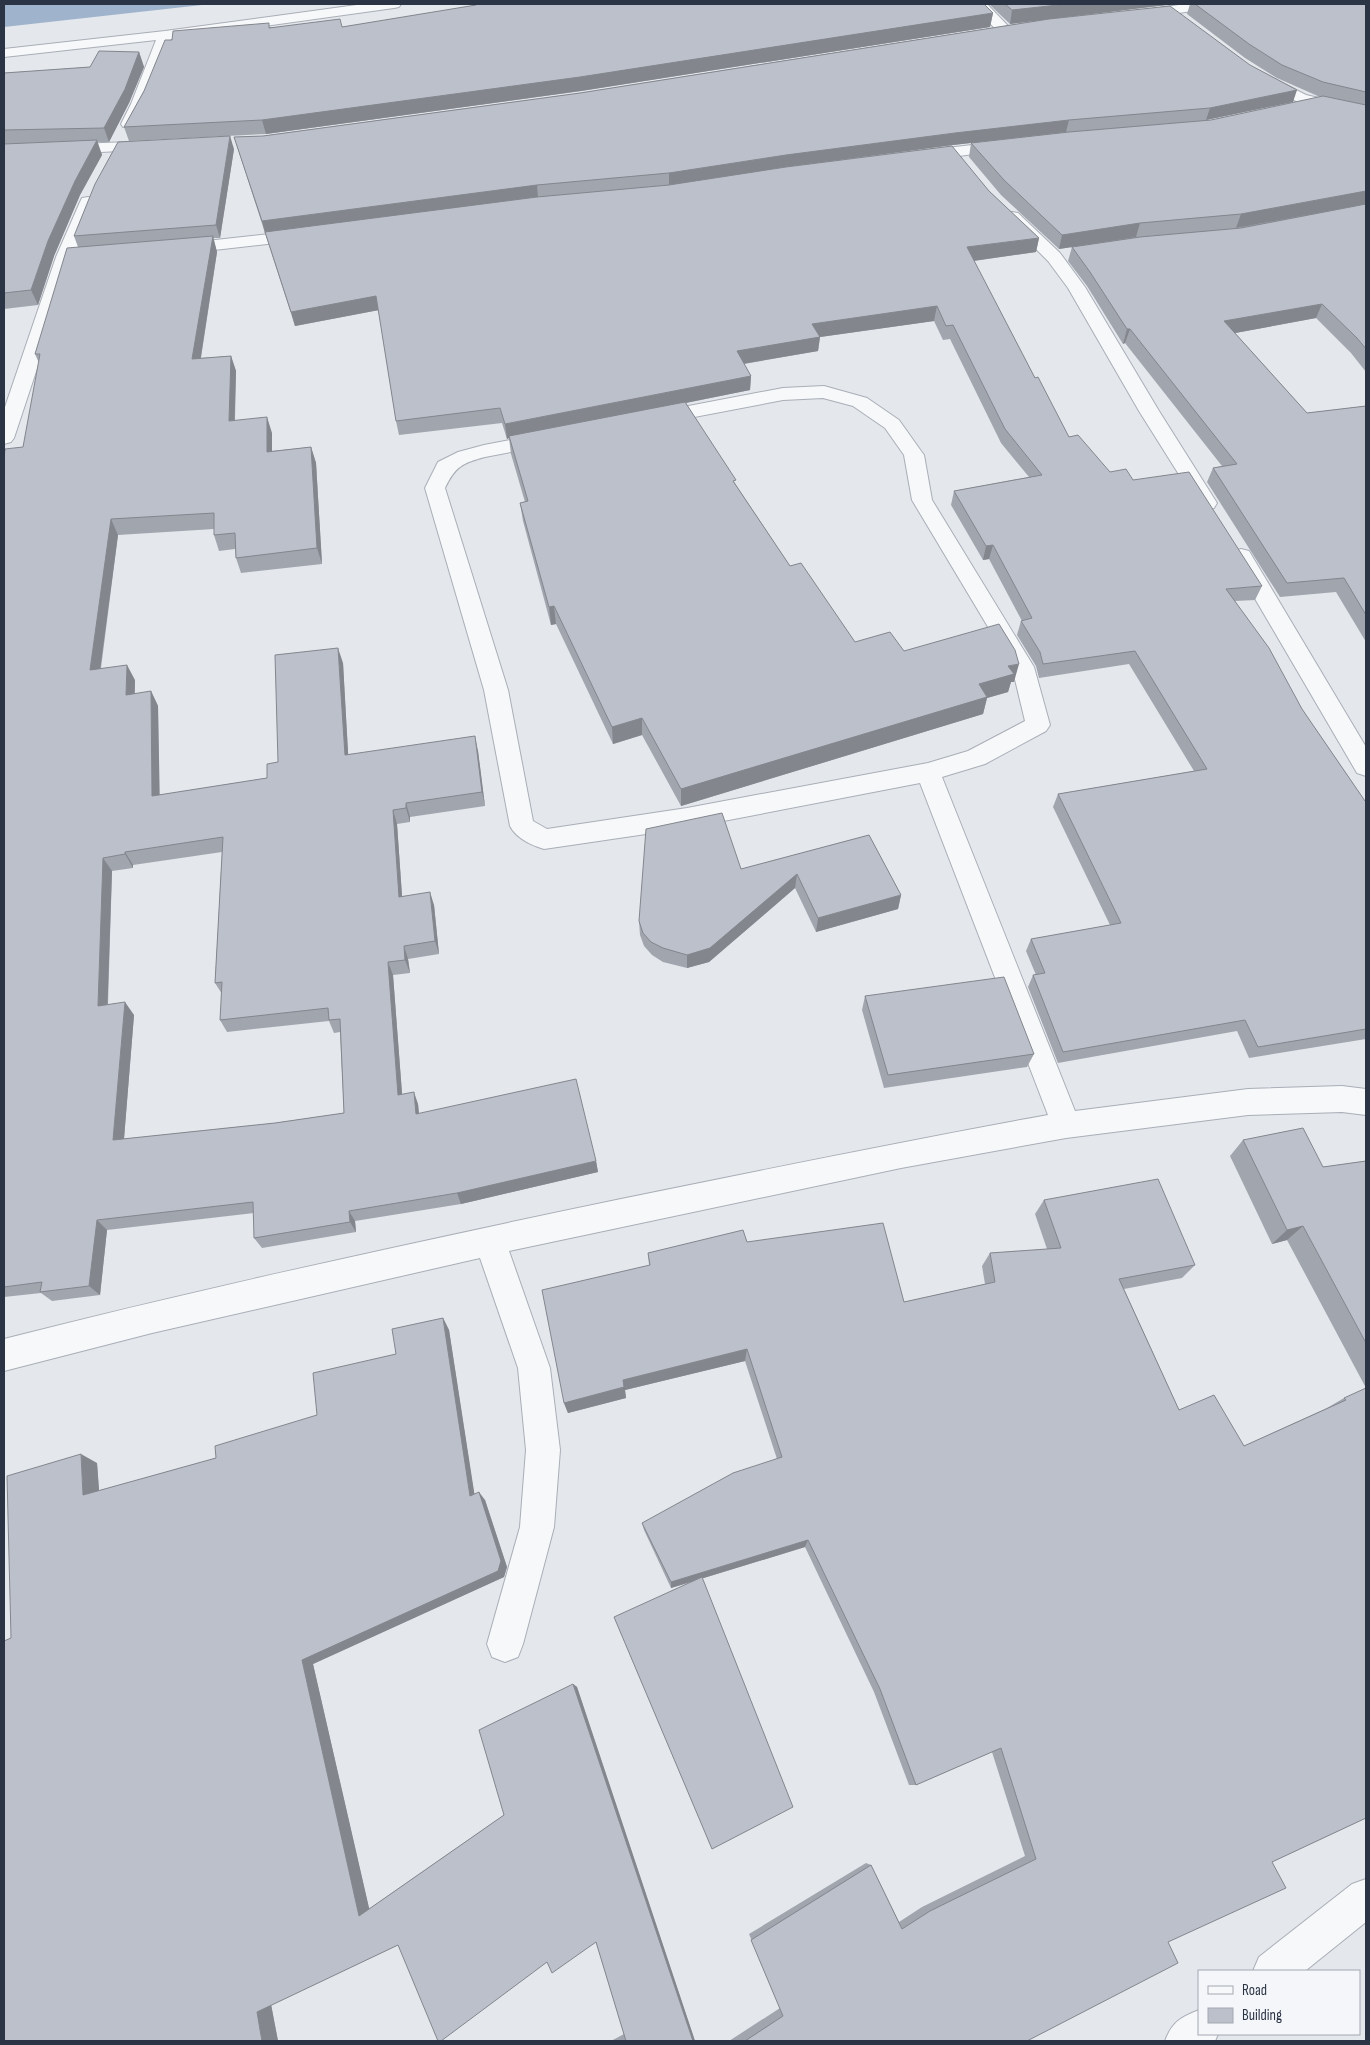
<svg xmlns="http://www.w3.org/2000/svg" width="1370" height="2045" viewBox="0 0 1370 2045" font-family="'Sofia Sans Condensed',sans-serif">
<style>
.water{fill:#9fb4cc}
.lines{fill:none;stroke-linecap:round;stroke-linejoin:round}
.minor-casing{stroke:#a9aeb7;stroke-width:2}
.minor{fill:#f7f8fa;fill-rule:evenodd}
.wall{fill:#a1a5ae;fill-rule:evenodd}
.shaded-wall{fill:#83868d}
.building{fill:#bbc0ca;stroke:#83868d;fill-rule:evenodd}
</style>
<rect width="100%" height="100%" fill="#e4e7ec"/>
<path class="water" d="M4,4h207l-207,23z"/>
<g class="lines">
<defs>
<g id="minor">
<path d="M364,4h37l-2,3 -5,1 -223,31 -24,65 -12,23h-12l-2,-3 10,-20 25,-64 -152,17v-8l161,-18z"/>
<path d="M972,4h15l24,25 2,3 -2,3h-10z"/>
<path d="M1185,4h34l-2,3 -5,1 -73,11 -5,-1 -2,-3 2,-3 5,-1z"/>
<path d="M1263,73l43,22 60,14v10l-70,-18 -38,-20 -3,-3 3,-3z"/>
<path d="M153,141l6,2 2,3 -2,3 -155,8v-10z"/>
<path d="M1007,141l6,2 2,3 -2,3 -93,12 -6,-2 -2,-3 2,-3 6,-2z"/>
<path d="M88,197l6,1 2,4 -22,55 -60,181 -3,4 -7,2v-34l52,-153 24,-55 2,-4z"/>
<path d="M1012,212l6,1 42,40 25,34 74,124 58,92 -3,5 -7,2 -7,-2 -61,-97 -71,-123 -20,-27 -44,-44 2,-4z"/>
<path d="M305,230l6,1 3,4 -3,4 -132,15 -6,-1 -3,-4 3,-4 6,-1z"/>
<path d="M824,386l43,12 32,22 22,31 3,4 8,45 102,167 16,58 -4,6 -61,33 -43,13 133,334 173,-22 94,-3 24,3v26l-24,-3 -94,3 -182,23 -165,30 -392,83 41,117 10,82 -6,77 -31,117 -5,13 -13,5 -13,-5 -5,-13 33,-117 6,-77 -8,-82 -38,-110 -328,75 -148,38v-32c204,-52 411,-97 617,-140 142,-29 284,-58 427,-84l-128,-332 -233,45 -143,21c-13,-4 -28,-11 -34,-23l-26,-136 -59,-202 13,-26 20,-10 26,-7 299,-57zM823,398l30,8 32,22 19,27 8,45 100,167 13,54 -57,30 -40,12 -241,45 -140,21 -14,-8 -25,-131 -63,-202c10,-21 17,-25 40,-31l298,-57z"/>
<path d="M1241,549l8,2 117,196v29l-9,-3 -127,-217 3,-5z"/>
<path d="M1366,1879v43l-61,49h-52l6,-14 93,-73z"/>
<path d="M1199,2010v24h19l-3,7h-50c7,-19 16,-24 34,-31z"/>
</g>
</defs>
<use href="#minor" class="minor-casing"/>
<use href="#minor" class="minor"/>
</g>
<g class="wall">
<path d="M473,4h511l9,9 -3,14 -409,64 -315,43 -137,7 -5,-14 48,-87 98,-13h72l131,-21z"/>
<path d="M989,4h186l-110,13 228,85 -87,18h5l109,-23 -43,-19 -32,-20 -58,-44 3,-10h176v200l-129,24 129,-24v168l-15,-19 -35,-35 -81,15 72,80 59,-7v236l-30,-50 -56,5 -73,-115 6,-14 9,-2 -97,-123 -2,1 -36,-58 -19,-25 4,-14 66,-10 -79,12 -58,-54 -32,-38 2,-14 97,-11 -115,13 -112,15 148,31 50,47 -3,14 -62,9 61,117 34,59 41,35 23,8 129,106 -7,14 -20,1 67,108 63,92h1v238l-117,19 -12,-27 -179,32 -30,-76 5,-12h3l-10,-24 5,-12 79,-14 -57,-118 5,-13 136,-23 -65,-107 -90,14 -3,-12 -19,-31 4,-14h1l-33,-62 -6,1 -32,-55 3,-14 75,-14 -28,-34 -51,-104 -7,1 -9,-19 -114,16 -2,14 -74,13 7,12 -1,14 -64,13 50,82 54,81 65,76 49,9 110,31h-3l-3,10 -21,6 -4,16 -302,92 -39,-71 -29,9 -57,-120 -5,1 -28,-104 -3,-18 5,-1 -14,-48 -2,-16 -2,1 -5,-16 -103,12 -3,-14 -17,-111 -84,16 -61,-189 29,-1 317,-43 461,-73 -31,4z"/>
<path d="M139,52l5,15 -15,36 -20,39h-12l5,13 -22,40 -26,61 -16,49 -34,4v-236l86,-6z"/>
<path d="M234,149l-14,89h-7l4,14 -16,106 30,-2 5,15 -1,50 37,12v18l39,-4 5,16 6,101 -81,9 -5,-15 -1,-9 -16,2 -5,-16v-6l-96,6 -17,133 34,12v14l16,-3 7,15 1,89 108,-17 76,-115 5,91 130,-3 7,55 -75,11v5l-13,2 5,72 32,9 5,49 -31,5 2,14 -17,2 9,119 16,10 1,10 177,47 2,11 -137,32 -106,17 1,11 -94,16 -8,-10v-25l-147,17 -7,65 -48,6 -11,-8 -37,4v-838l19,-12 16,-84 -4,-9 43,-107 -4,-11zM222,852l-7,131 7,11 -2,26 7,12 102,-11 5,12 6,-1 4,81 -69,10 -151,16 10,-124 -26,-11 4,-133 21,-3v-3z"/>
<path d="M869,835l32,60 -3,14 -82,23 -21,-44 -86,74 -22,6 -24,-6 -11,-7 -8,-9 -4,-11 -1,-14 102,-52z"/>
<path d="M865,996l169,58 -7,13 -143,21 -22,-78z"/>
<path d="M1243,1140l80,27 43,-6v657l-94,44 -104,80 -141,99h-298l51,-33 -31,-74 117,-71 5,2 28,57 23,-15 103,-51 -33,-104 -76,33h-7l-35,-93 -69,-145 -134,41 -27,-58 -2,-7 135,-64 -32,-98 -120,29 1,8 -58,15 -4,-10 85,-138 -1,-12 99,-11 157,60 81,-18 -3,-18 8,-13 57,-4 -12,-35 9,-14 151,65 -13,13 -58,11 55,121 65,36 83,-38 17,-10 22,-10 -79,-148 -15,4 -42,-88z"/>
<path d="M443,1318l6,12 25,164 11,6 22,67 -3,10 -191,87 56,245 135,-94 69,-131 4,3 118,354h-84l13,-7 -28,-92 -49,20 -149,-17 -127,60 7,36h-274l7,-403 86,-175 2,28 117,-33 101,-43z"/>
</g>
<g class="shaded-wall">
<path d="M1067,4h108l-165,20 2,-14z"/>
<path d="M993,13l-3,14 -409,64 -315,43 -4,-14z"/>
<path d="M139,52l5,15 -15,36 -20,39 -5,-14z"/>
<path d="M1297,90l-4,12 -87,18 4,-12z"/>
<path d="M1069,120l-3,12 -113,13 -168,22 -116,18v-12l117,-18 169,-22z"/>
<path d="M230,136l4,13 -14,89 -4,-13z"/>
<path d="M97,140l5,15 -22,40 -26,61 -16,49 -7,-15 17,-49 27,-60z"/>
<path d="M537,185l1,12 -273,36 -3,-12z"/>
<path d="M1366,191v13l-130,24 5,-14z"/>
<path d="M1140,223l-4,14 -77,12 3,-14z"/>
<path d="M213,236l4,16 -19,123 -6,-16z"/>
<path d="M1039,238l-3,14 -71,10 2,-15z"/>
<path d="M376,296l3,14 -84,16 -4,-14z"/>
<path d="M1322,304l-6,14 -97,18 5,-15z"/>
<path d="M937,306l-3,15 -114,16 -2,14 -82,14 1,-14 75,-27z"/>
<path d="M1127,329h3l-5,14 -2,1z"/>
<path d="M231,356l5,15 -2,66 -5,-16z"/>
<path d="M751,376l-1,14 -240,48 -1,-2v2l-2,1 -2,-15z"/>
<path d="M267,417l5,16v35l-5,-16z"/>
<path d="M311,447l5,16 6,101 -5,-16z"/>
<path d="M111,519l7,16 -20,150 -8,-15z"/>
<path d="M993,545l-4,14 -6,1 3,-14z"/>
<path d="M554,606l2,18 -5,1 -2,-18z"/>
<path d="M338,648l5,15 6,106 -4,-14z"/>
<path d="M1019,664l-5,18h-3l-3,10 -21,6 -4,16 -302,92v-17l327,-123z"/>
<path d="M127,665l8,15 -1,29 -8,-14z"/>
<path d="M151,691l7,15 2,104 -8,-14z"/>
<path d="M642,718v17l-29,9 -1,-17z"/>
<path d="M475,736l3,15 7,55 -3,-14z"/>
<path d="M406,803l4,14v5l-4,-14z"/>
<path d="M393,810l4,14 6,86 -4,-13z"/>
<path d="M125,852l8,13v3l-8,-14z"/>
<path d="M103,858l9,13 -5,147 -9,-12z"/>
<path d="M797,874l-2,14 -86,74 -22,6v-13z"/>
<path d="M430,892l4,13 5,49 -4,-13z"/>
<path d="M901,895l-3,14 -82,23 2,-14z"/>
<path d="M404,946l4,13 2,14 -5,-13z"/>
<path d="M388,962l5,13 10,131 -5,-11z"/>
<path d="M125,1002l9,13 -11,136 -10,-11z"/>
<path d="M414,1092l4,12 2,22 -4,-12z"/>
<path d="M596,1161l2,11 -137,32 -4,-11z"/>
<path d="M349,1211l6,10 1,11 -6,-10z"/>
<path d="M97,1220l10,10 -7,65 -11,-9z"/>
<path d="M1303,1226l-16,14 -15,4 15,-14z"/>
<path d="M443,1318l6,12 27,174 -6,-8z"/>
<path d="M747,1349l-2,12 -120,29 1,8 -58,15 -4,-10 59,-23z"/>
<path d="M81,1454l16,9 3,40 -17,-8z"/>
<path d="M479,1492l6,8 22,67 -3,10 -191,87 57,248 -11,4 -57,-256z"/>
<path d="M808,1540l-3,7 -134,41v-6z"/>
<path d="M573,1684l4,3 118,354h-2z"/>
<path d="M271,2004l7,37h-16l-5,-29z"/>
</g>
<g class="building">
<path d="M476,4h508l9,9 -413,64 -318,43 -138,7 20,-36 21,-51h7l1,-9 96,-8v5l71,-9 2,8 134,-22z"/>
<path d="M1005,4h62l-55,6z"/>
<path d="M1195,4h171v88l-43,-10 -41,-17 -33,-21z"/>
<path d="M1170,6l80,59 47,25 -87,18 -141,12 -114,13 -169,22 -117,18 -132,12 -275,36 -28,-84 29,-1 317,-43 469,-74z"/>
<path d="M99,51l40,1 -14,37 -21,39 -100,2v-57l86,-6z"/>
<path d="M1323,96l43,9v86l-125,23 -101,9 -78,12 -58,-55 -33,-37 98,-11 142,-12z"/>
<path d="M230,136l-14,89 -142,11 21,-52 23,-42z"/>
<path d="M97,140l-22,41 -27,60 -17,49 -27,3v-149z"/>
<path d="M952,146l37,45 50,47 -72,9 68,131 3,-1 31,60 9,-2 32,37 16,-3 7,11 56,-8 73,114 -36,3 43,59 33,61 63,92h1v228l-108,18 -13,-27 -182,32 -30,-77 12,-2 -14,-34 90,-16 -63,-129 149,-25 -72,-118 -92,13 -3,-12 -19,-31 11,-3 -39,-73 -7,1 -32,-55 88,-16 -37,-46 -52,-104 -7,1 -9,-20 -125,18 8,13 -83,14 14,25 -246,48 -5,-16 -104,13 -20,-125 -85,16 -26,-80 272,-35 132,-12 117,-18z"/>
<path d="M1366,204v145l-9,-11 -35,-34 -98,17 83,92 59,-7v209l-22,-37 -57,5 -74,-115 24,-4 -107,-135h-3l-37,-57 -18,-25 68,-10 101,-9z"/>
<path d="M213,236l-21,123 39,-3 -2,65 38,-4v35l44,-5 6,101 -81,10 -1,-25 -21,2v-22l-103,6 -21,151 37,-5 -1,30 25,-4 1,105 115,-18v-14l11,-2 -3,-107 63,-7 7,107 130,-19 7,56 -76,11v5l-13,2 6,87 31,-5 5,49 -31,5 1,14 -17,2 10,133 16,-3 2,22 160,-35 20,82 -139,32 -108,18 1,11 -96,16 -1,-36 -156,18 -8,66 -49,6 2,-10 -38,5v-828l1,-10 18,-2 17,-93h-5l32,-106zM223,837l-8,146 7,-1 -2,38 108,-12 1,12 11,-1 4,94 -69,10 -162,17 12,-138 -27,4 5,-148 22,-4v-2z"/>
<path d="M685,402l51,78 -3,1 57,85 11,-3 54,79 35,-10 14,19 95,-27 16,26 4,14 -11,2 6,8 -35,10 8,13 -306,92 -39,-71 -30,9 -58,-121 -5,1 -29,-104 8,-2 -19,-65z"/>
<path d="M722,813l19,56 128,-34 32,60 -83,23 -21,-44 -87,74 -23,7 -24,-7 -12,-6 -8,-9 -4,-12 7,-92z"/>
<path d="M1004,977l30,77 -146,21 -23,-79z"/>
<path d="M1303,1128l20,39 43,-6v182l-63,-117 -16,4 -44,-90z"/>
<path d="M1158,1179l37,86 -76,14 60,131 35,-15 30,51 102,-46 -2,-2 22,-10v430l-94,44 14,26 -118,54 10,21 -151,78h-282l38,-25 -32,-76 120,-75 31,64 28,-18 106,-52 -35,-111 -85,37 -36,-96 -72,-149 -137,42 -29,-59 91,-50 49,-16 -35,-108 -124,31 1,7 -60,16 -22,-113 108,-25 -2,-12 95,-23 4,12 136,-19 21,79 91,-20 -5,-29 71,-5 -17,-48z"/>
<path d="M443,1318l27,178 9,-4 22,69 -3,10 -196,89 57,256 145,-101 -25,-85 94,-46 120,357h-67l-30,-99 -44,31 -5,-11 -106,79h-3l-40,-96 -141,67 5,29h-258v-400l7,-3 -4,-162 74,-22 2,41 133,-37 -1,-12 102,-31 -4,-42 83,-19 -4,-25z"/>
<path d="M702,1577l91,230 -81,42 -98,-232z"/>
</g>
<rect width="1370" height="2045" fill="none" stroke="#2b3445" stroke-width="10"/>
<rect x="1198" y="1970" width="162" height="65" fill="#f4f6f9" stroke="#a4a8b1"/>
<rect x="1208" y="1986" width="25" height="8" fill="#f7f8fa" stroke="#a4a8b1"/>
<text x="1242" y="1995" font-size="15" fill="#2b3445">Road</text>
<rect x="1208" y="2008" width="25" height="15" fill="#bbc0ca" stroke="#a4a8b1"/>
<text x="1242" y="2020" font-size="15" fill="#2b3445">Building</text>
</svg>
